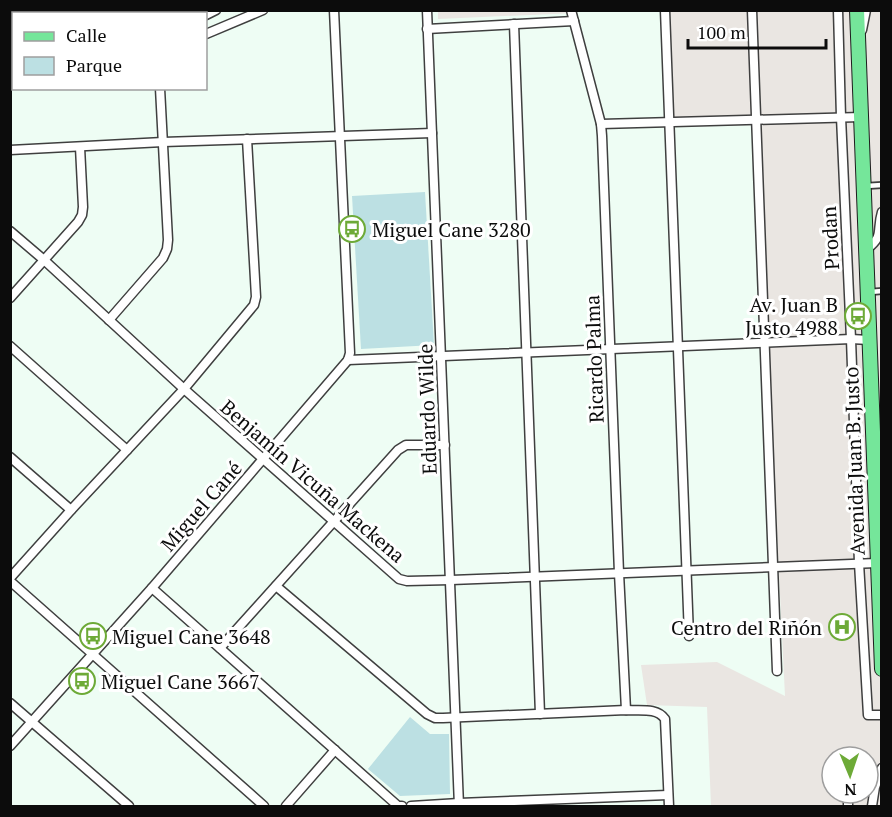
<svg xmlns="http://www.w3.org/2000/svg" width="892" height="817" viewBox="0 0 892 817" font-family="'PT Serif',serif">
<style>
.industrial{fill:#eae6e2;fill-rule:evenodd}
.green{fill:#bce0e3}
.lines{fill:none;stroke-linecap:round;stroke-linejoin:round}
.service-casing{stroke:#3f3f3f;stroke-width:8}
.minor-casing{stroke:#3f3f3f;stroke-width:11}
.primary-casing{stroke:#1d1d1d;stroke-width:16}
.service{stroke:#fff;stroke-width:4.5}
.minor{stroke:#fff;stroke-width:8}
.primary{stroke:#75e69a;stroke-width:14}
.labels{text-anchor:middle;dominant-baseline:central;stroke-width:6;stroke-linejoin:round;paint-order:stroke}
.poi-label{font-size:20px;fill:#0c0c0c;stroke:#fff;text-anchor:start}
.street-label{font-size:20px;fill:#0c0c0c;stroke:#fff}
</style>
<rect width="100%" height="100%" fill="#eefdf4"/>
<g class="industrial">
<path d="M575,10v3l-137,6v-8z"/>
<path d="M668,11h213v795h-170l-4,-99 -60,-2 -6,-40 76,-3 68,34 -28,-571 -84,2zM832,757h36v36h-36z"/>
</g>
<g class="green">
<path d="M425,192l9,153 -73,4 -9,-153z"/>
<path d="M410,717l20,17h19l1,60 -50,2 -32,-27z"/>
</g>
<g class="lines">
<defs>
<g id="service">
<path d="M866,186l16,-1"/>
<path d="M870,292l12,-1"/>
</g>
<g id="minor">
<path d="M157,10v4"/>
<path d="M427,10l32,796"/>
<path d="M571,10l30,114 1,12 17,437 7,137"/>
<path d="M665,10l24,626"/>
<path d="M752,10l25,661"/>
<path d="M838,10l3,107 10,222 8,224 9,152h14"/>
<path d="M206,15l10,-5"/>
<path d="M514,24l26,690"/>
<path d="M427,29l147,-8"/>
<path d="M862,30l4,-20"/>
<path d="M10,31l4,2"/>
<path d="M206,34l57,-24"/>
<path d="M10,48l4,1"/>
<path d="M601,124l260,-7"/>
<path d="M10,150l153,-8 269,-9"/>
<path d="M10,231l34,29 140,129 215,190 8,2 44,-1 426,-17"/>
<path d="M866,250c19,-15 10,-18 16,-38"/>
<path d="M10,298l68,-76 4,-7 1,-8 -3,-60"/>
<path d="M109,320l54,-62 4,-9 1,-9 -8,-152"/>
<path d="M10,346l117,104"/>
<path d="M348,360l503,-21 18,1"/>
<path d="M10,457l61,53"/>
<path d="M10,578l61,-68 113,-121 70,-84 2,-8 -9,-158"/>
<path d="M10,581l254,225"/>
<path d="M276,586l151,128 8,4h8l183,-8c13,1 31,-3 39,9l4,87"/>
<path d="M152,588l246,218h4"/>
<path d="M220,648l178,-198 8,-5h39"/>
<path d="M10,703l119,103"/>
<path d="M10,746l142,-158 196,-228 2,-7 -16,-343"/>
<path d="M848,793v13"/>
<path d="M286,806l49,-56"/>
<path d="M411,806l48,-3 209,-8"/>
<path d="M872,806l3,-19 7,-19"/>
</g>
<path id="primary" d="M857,10l25,659"/>
</defs>
<use href="#service" class="service-casing"/>
<use href="#minor" class="minor-casing"/>
<use href="#primary" class="primary-casing"/>
<use href="#service" class="service"/>
<use href="#minor" class="minor"/>
<use href="#primary" class="primary"/>
</g>
<defs>
<symbol id="bus-ring" viewBox="-11 -11 22 22"><circle r="9.5" fill="#fff" stroke="#6daa37" stroke-width="1.5"/><path d="M-5-6H5V4H4V6H2V4H-2V6H-4V4H-5ZM-3.5-4V0h7V-4ZM-3.5 1.2v1.5H-2V1.2ZM2 1.2v1.5H3.5V1.2Z" fill="#6daa37"/></symbol>
<symbol id="hospital-ring" viewBox="-11 -11 22 22"><circle r="9.5" fill="#fff" stroke="#6daa37" stroke-width="1.5"/><path d="M-5-5h3v3.5h4V-5h3V5h-3V1.5h-4V5h-3Z" fill="#6daa37"/></symbol>
</defs>
<g fill-rule="evenodd">
<use href="#bus-ring" x="337" y="214" width="30" height="30"/>
<use href="#bus-ring" x="843" y="301" width="30" height="30"/>
<use href="#hospital-ring" x="827" y="612" width="30" height="30"/>
<use href="#bus-ring" x="78" y="621" width="30" height="30"/>
<use href="#bus-ring" x="67" y="666" width="30" height="30"/>
</g>
<g class="labels">
<g class="poi-label">
<text x="372" y="229">Miguel Cane 3280</text>
<text x="838" y="304" text-anchor="end">Av. Juan B<tspan x="838" dy="23">Justo 4988</tspan></text>
<text x="822" y="627" text-anchor="end">Centro del Riñón</text>
<text x="112" y="636">Miguel Cane 3648</text>
<text x="101" y="681">Miguel Cane 3667</text>
</g>
<g class="street-label">
<text transform="translate(830 238) rotate(-93)">Prodan</text>
<text transform="translate(594 359) rotate(-92)">Ricardo Palma</text>
<text transform="translate(427 409) rotate(-92)">Eduardo Wilde</text>
<text transform="translate(854 461) rotate(-92)">Avenida Juan B. Justo</text>
<text transform="translate(313 481) rotate(41)">Benjamín Vicuña Mackena</text>
<text transform="translate(201 506) rotate(-49)">Miguel Cané</text>
</g>
</g>
<rect width="892" height="817" fill="none" stroke="#0c0c0c" stroke-width="24"/>
<rect x="12" y="12" width="195" height="78" fill="#ffffff" stroke="#9e9e9e" stroke-width="1.5"/>
<rect x="24" y="32" width="30" height="9" fill="#75e69a" stroke="#9e9e9e" stroke-width="1.5"/>
<text x="66" y="42" font-size="18" fill="#0c0c0c">Calle</text>
<rect x="24" y="57" width="30" height="18" fill="#bce0e3" stroke="#9e9e9e" stroke-width="1.5"/>
<text x="66" y="72" font-size="18" fill="#0c0c0c">Parque</text>
<g transform="translate(850 775) rotate(178)"><circle r="28" fill="#ffffff" stroke="#9e9e9e" stroke-width="1.5"/>
<path d="M0-4.5L10 22L0 15L-10 22Z" fill="#6daa37"/>
<text y="-9" font-size="16" font-weight="bold" text-anchor="middle" fill="#0c0c0c">N</text>
</g>
<path d="M688 39v9h138v-9" fill="none" stroke="#0c0c0c" stroke-width="3"/>
<text x="697" y="39" font-size="18" fill="#0c0c0c" stroke="#ffffff" stroke-width="4.5" paint-order="stroke">100 m</text>
</svg>
